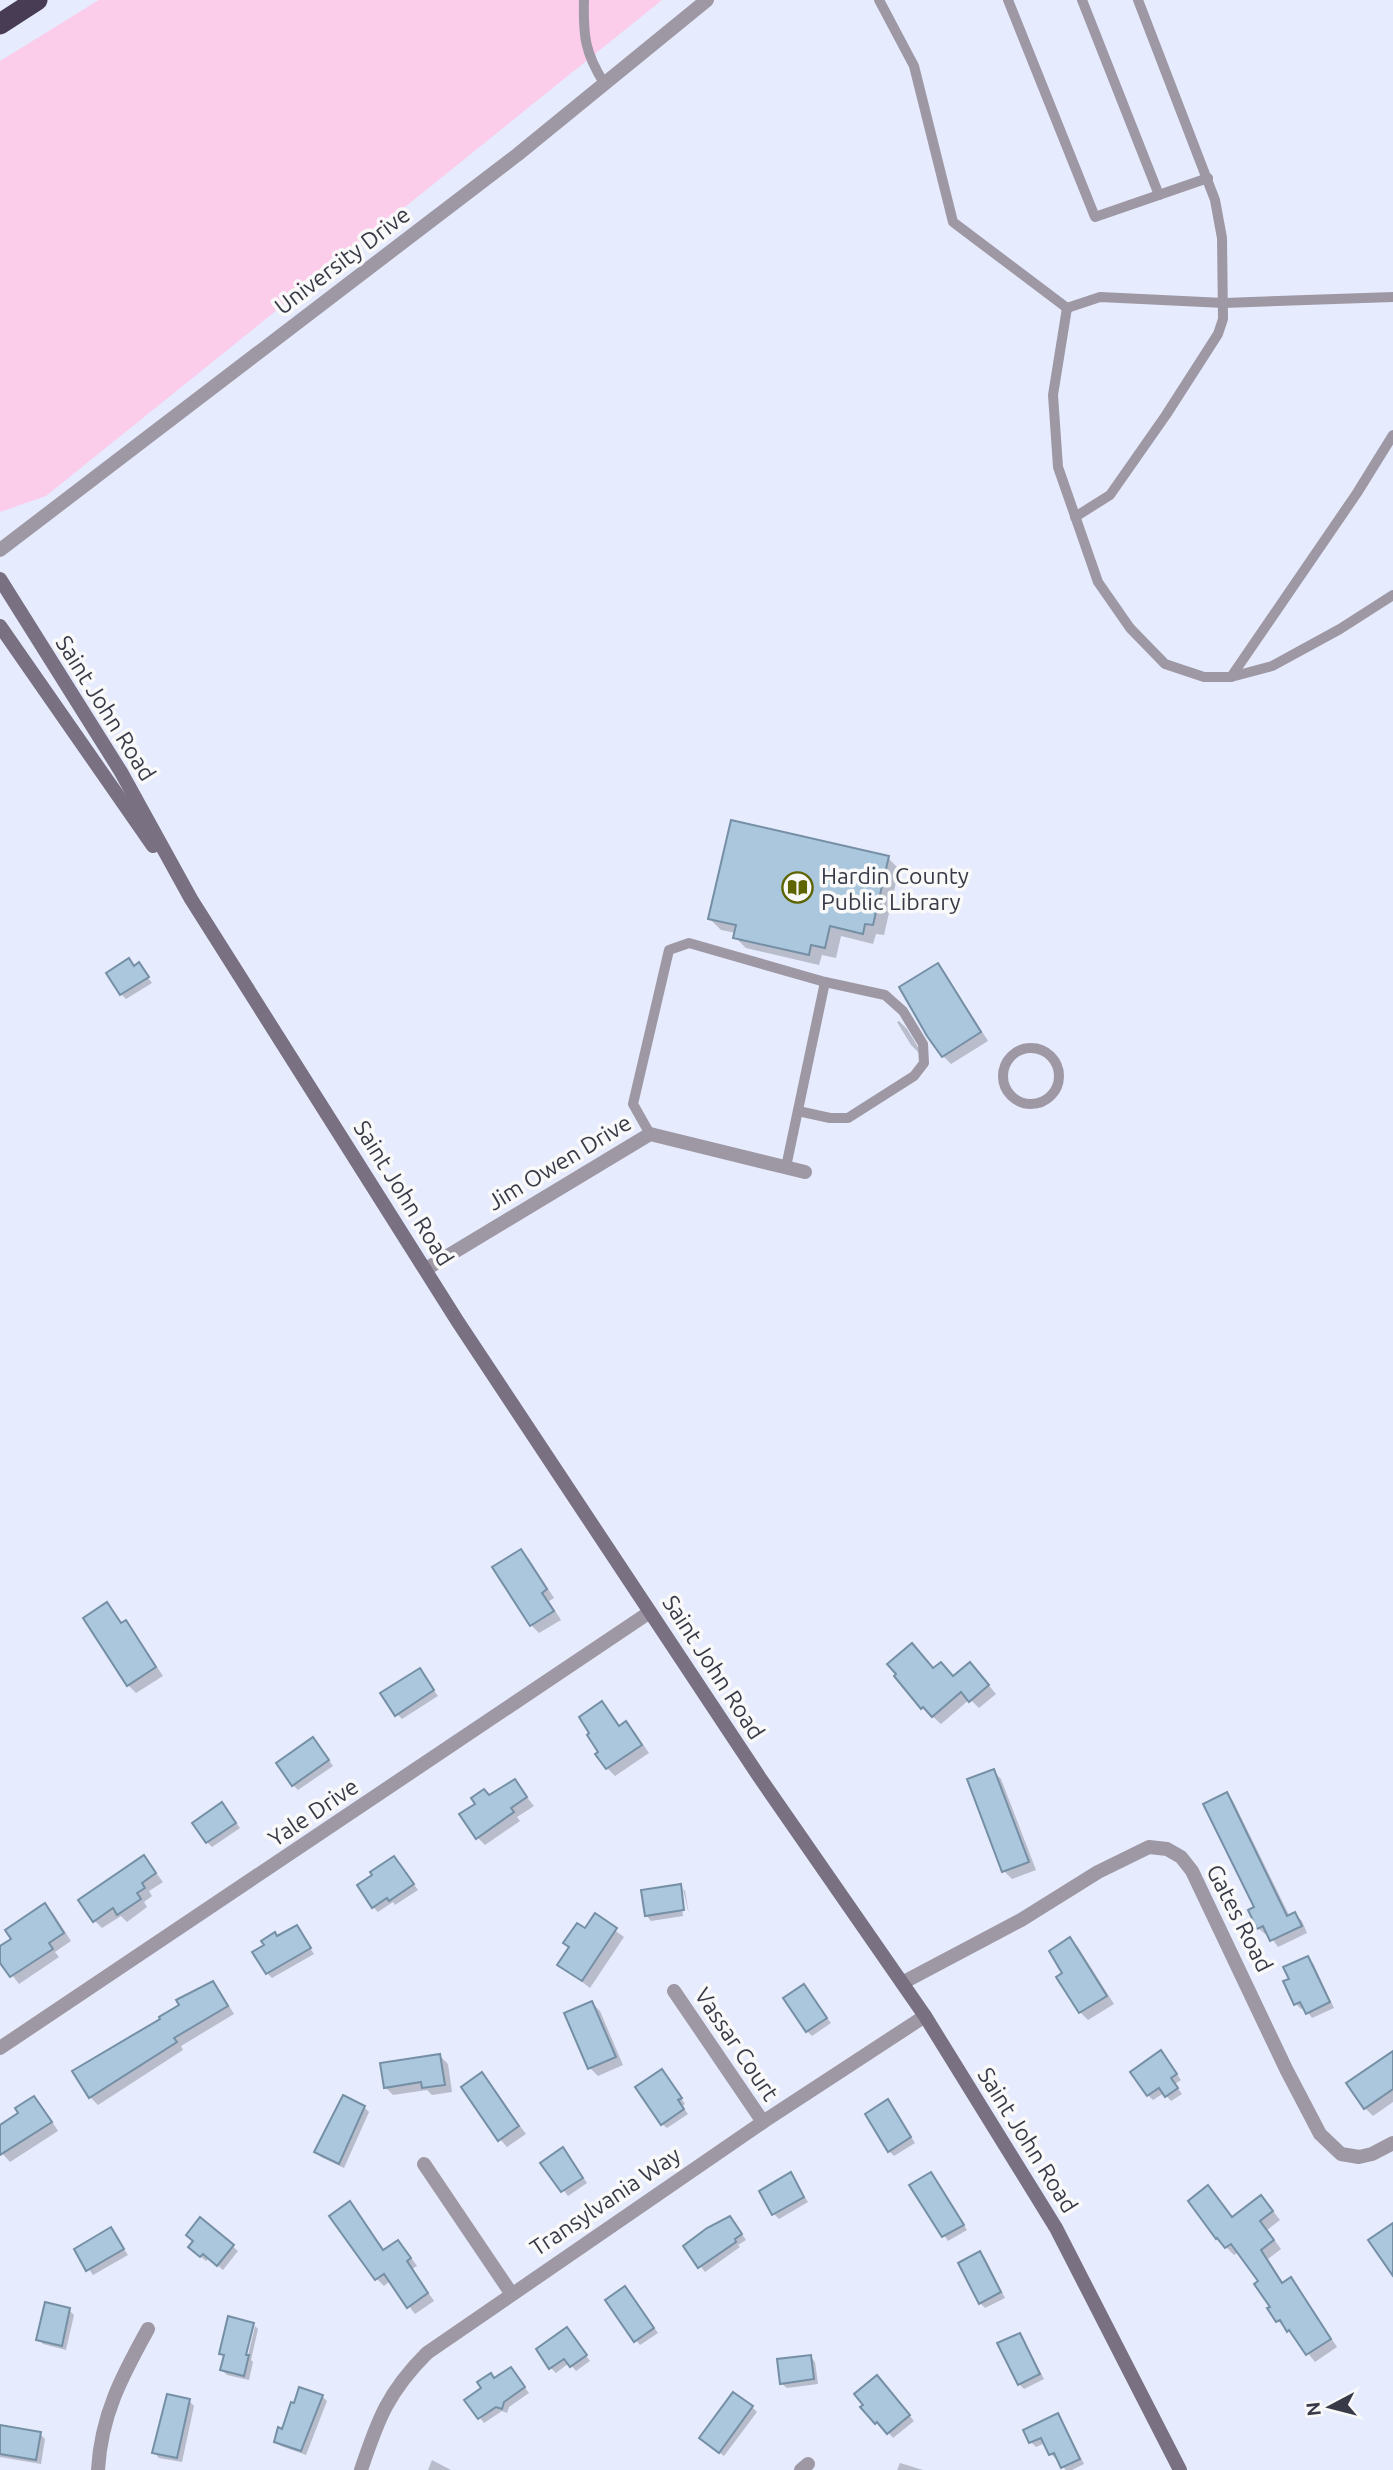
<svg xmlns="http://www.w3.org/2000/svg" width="1393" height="2470" viewBox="0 0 1393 2470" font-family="Ubuntu,sans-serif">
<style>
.green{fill:#fccceb}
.shadow{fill:#0003}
.building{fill:#abc7de;stroke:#758fa5;stroke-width:2}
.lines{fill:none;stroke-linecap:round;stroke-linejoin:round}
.lane{stroke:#9e98a5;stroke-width:10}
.street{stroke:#9e98a5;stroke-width:14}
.secondary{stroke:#797082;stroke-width:14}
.highway{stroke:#483c55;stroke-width:21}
.labels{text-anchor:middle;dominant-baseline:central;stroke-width:7;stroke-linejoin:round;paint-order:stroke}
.street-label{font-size:23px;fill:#383b47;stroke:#f9f9f9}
.poi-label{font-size:23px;fill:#383b47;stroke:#f9f9f9;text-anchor:start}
</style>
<rect width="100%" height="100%" fill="#e6ebfe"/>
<path class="green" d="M99,0h563l-616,496 -46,16v-451z"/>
<g class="shadow">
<path d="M888,858l11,11 -15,66 -8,-1 -3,10 -32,-8 -5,22 -14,-3 -3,10 -73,-17 -11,-11 1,-4 -15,-3 -11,-11z"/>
<path d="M139,965l13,18 -26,16 -5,-5 14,-27z"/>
<path d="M937,965l8,8 43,68 -37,23 -8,-8z"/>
<path d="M899,1021l8,8 14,23 -2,1 -8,-8 -14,-23z"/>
<path d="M521,1551l8,8 25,39 -5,3 12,19 -22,13 -8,-8z"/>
<path d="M107,1604l16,20 2,-1 8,8 30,45 -27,17 -8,-8 -43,-67z"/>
<path d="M419,1670l19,26 -36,23 -5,-5z"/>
<path d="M934,1670l19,8 25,-6 18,22 -17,14 -9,-9 -29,25 -19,-17z"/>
<path d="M602,1704l18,23 6,-4 8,8 15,22 -34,23 -8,-8 -6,-16z"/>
<path d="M318,1744l15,22 -35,24 -5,-5z"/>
<path d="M993,1771l8,8 35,91 -24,9 -8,-8z"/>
<path d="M514,1781l20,25 -17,11 3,4 -35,24 -8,-8 12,-41z"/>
<path d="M1227,1794l6,7 57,116 5,-3 7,7 5,12 -29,14 -10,-14 -3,1 -7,-6 -2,-20z"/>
<path d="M222,1804l18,24 -28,19 -5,-5z"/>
<path d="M144,1857l19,25 -14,9 3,5 -8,6 3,5 -20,15 -6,-6 -19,12 -8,-8z"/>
<path d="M399,1863l19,27 -23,15 -2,-3 -15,10 -5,-5z"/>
<path d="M680,1886l5,5 4,24 -6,-26h-3l3,27 -32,5 -5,-6z"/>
<path d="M45,1906l8,7 18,28 -16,11 4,5 -40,27 -19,-25v-11l13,-9z"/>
<path d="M595,1916l29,21 -34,51 -30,-23z"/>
<path d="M296,1927l18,27 -42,24 -5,-5z"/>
<path d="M1070,1939l8,8 36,57 -26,16 -8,-8 -22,-35 7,-4z"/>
<path d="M1308,1958l5,5 21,45 -22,10 -8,-11 -3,2 -5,-5 -5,-24z"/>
<path d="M212,1983l8,8 14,23 -53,32 2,4 -85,55 -8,-8 72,-78z"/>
<path d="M804,1986l27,37 -19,13 -5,-5z"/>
<path d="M592,2003l8,8 23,54 -25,11 -8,-8 -24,-54z"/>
<path d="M1393,2054v48l-20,14 -8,-8z"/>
<path d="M440,2056l8,8 4,28 -20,3 -5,-5 -34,5 -8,-8z"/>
<path d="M1166,2058l15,22 -6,4 7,10 -11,7 -7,-8 -11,7 -5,-5z"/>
<path d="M481,2074l45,60 -19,13 -7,-8z"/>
<path d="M666,2076l19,28 -3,2 6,8 -21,14 -5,-4z"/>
<path d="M34,2098l8,8 16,25 -48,31 -10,-11v-24l21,-14z"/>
<path d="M888,2102l27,41 -21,13 -5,-5z"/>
<path d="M364,2107l5,5 -25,56 -23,-11 -5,-5z"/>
<path d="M568,2155l19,28 -19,13 -25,-33z"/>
<path d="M790,2174l18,28 -29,17 -5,-5z"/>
<path d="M936,2179l31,51 -19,11 -37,-55z"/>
<path d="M1208,2188l25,31 36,-13 11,14 -13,10 14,19 -13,10 16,25 6,-5 8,8 39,60 -22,15 -27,-34 -2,1 -8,-8 -8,-12 2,-2 -11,-25 -22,-30 -5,3 -8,-8z"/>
<path d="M349,2203l36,48 13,-9 7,7 12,17 -5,3 22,32 -19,13 -25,-33 -6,5 -7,-7z"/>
<path d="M200,2219l38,32 -15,19 -14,-12 -3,3 -11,-9z"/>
<path d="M735,2224l11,16 -8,5 2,2 -35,25 -20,-26z"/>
<path d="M111,2230l17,25 -35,20 -17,-25z"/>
<path d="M980,2253l5,5 20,40 -20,10 -5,-5z"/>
<path d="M630,2294l28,39 -18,12 -4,-5z"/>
<path d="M69,2310l5,5 -8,35 -23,-6 -5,-5z"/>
<path d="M229,2319l25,6h-3l-9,38 4,1 9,-38 3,3 -7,31 2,2 -4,18 -22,-5 -5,-5 3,-13 -4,-4z"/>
<path d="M572,2335l18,26 -14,10 -7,-8 -13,10 -5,-5z"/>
<path d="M1019,2335l5,5 20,39 -20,10 -5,-5z"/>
<path d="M810,2356l5,6 3,22 -31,4 -6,-5z"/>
<path d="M515,2374l14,19 -20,14 -2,6 -5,-2 -18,12 -17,-23 28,-20z"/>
<path d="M882,2382l32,39 -21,17 -10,-12 -2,2 -19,-21z"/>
<path d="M322,2396l5,5 -21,54 -25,-9 -5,-5 7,-10z"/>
<path d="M189,2401l5,5 -12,56 -23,-4 -5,-6z"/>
<path d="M752,2407l5,5 -33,44 -18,-13z"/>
<path d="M1057,2415l5,5 22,44 -12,6h-6l-3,-3 -5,-9 -2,1 -5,-5 -6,-11 -9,4 -5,-5z"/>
<path d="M0,2427l40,7 5,5 -4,25 -41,-7z"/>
<path d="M432,2460l19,10h-23z"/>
<path d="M900,2463l23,7h-26z"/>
</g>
<g class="building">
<path d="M731,820l158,36 -16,69 -8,-1 -2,10 -33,-8 -5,22 -14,-3 -2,10 -76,-17 3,-13 -28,-6z"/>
<path d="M129,958l5,8 5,-4 10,15 -29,18 -14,-22z"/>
<path d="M938,963l43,69 -39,25 -15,-21 -28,-49z"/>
<path d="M521,1549l26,40 -5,4 12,18 -24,15 -38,-59z"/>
<path d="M107,1602l14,21 5,-3 30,47 -29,19 -44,-68z"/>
<path d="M912,1643l21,25 8,-6 12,14 17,-14 19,23 -20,17 -8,-10 -29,25 -9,-10 -2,2 -27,-33 2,-2 -9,-10z"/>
<path d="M420,1668l14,22 -39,26 -15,-23z"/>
<path d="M602,1701l17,25 7,-5 16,24 -36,24 -11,-15 3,-2 -11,-17 2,-2 -10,-16z"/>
<path d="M313,1737l16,23 -37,26 -16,-23z"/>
<path d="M994,1769l35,93 -27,10 -35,-93z"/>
<path d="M515,1779l12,18 -16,11 3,4 -38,27 -17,-25 16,-10 -4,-6 13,-9 5,6z"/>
<path d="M1227,1792l60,124 8,-4 7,14 -32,15 -7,-15 -6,3 -9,-19 6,-3 -51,-103z"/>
<path d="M222,1802l14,21 -30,20 -14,-20z"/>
<path d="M144,1855l12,18 -14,10 3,5 -8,5 4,6 -24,16 -4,-7 -20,14 -15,-22z"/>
<path d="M394,1856l20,28 -25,17 -2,-3 -15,10 -15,-23 15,-10 -2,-3z"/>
<path d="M681,1884l3,26 -39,6 -4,-26z"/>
<path d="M45,1903l19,30 -15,10 4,6 -43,28 -10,-14v-17l11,-7 -6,-9z"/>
<path d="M595,1913l22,15 -35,53 -25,-16 12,-18 -6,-4 14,-20 8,5z"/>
<path d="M297,1925l14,23 -45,26 -14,-22 12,-7 -3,-4 14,-9 2,4z"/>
<path d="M1070,1937l37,59 -28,17 -23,-36 6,-4 -13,-22z"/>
<path d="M1308,1956l22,46 -24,12 -6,-12 -6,3 -11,-24 6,-2 -6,-12z"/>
<path d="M213,1981l15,25 -54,32 3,4 -88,56 -17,-27 88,-52 -1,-2 20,-12 -3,-5z"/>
<path d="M804,1984l23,34 -21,14 -23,-34z"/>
<path d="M592,2001l24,56 -28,12 -24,-56z"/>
<path d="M1161,2050l16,24 -6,4 7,10 -13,9 -6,-9 -12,8 -17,-24z"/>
<path d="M1393,2051v38l-29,20 -18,-26z"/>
<path d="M440,2054l5,31 -23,3 -1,-6 -37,6 -4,-25z"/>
<path d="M662,2069l20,29 -4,2 6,9 -23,16 -26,-38z"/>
<path d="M482,2072l37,54 -21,15 -37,-54z"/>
<path d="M343,2095l22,11 -26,58 -25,-12z"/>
<path d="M34,2096l18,26 -52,33v-30l18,-12 -3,-5z"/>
<path d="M888,2099l23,38 -23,15 -23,-38z"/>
<path d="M563,2147l20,31 -22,14 -21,-29z"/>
<path d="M791,2172l13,25 -32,18 -13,-24z"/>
<path d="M931,2172l33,53 -22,12 -33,-52z"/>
<path d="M1208,2185l24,32 29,-22 12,16 -13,10 14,19 -13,10 21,33 9,-6 40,62 -25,16 -17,-25 -2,2 -7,-12 -4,2 -9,-14 3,-1 -16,-23 4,-3 -27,-37 -6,4 -8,-10 -1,1 -28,-38z"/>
<path d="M350,2201l33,49 15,-10 13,18 -4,3 21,32 -21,15 -23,-34 -9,6 -46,-64z"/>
<path d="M730,2216l12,18 -7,5 1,3 -38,26 -15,-22 24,-18z"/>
<path d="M200,2217l34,28 -17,21 -14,-12 -3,3 -12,-10 5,-6 -7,-6z"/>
<path d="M1393,2223v53l-25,-36z"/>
<path d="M111,2227l13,22 -38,22 -12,-22z"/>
<path d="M980,2251l21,41 -22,12 -21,-41z"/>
<path d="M625,2286l29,42 -20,14 -29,-42z"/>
<path d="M45,2302l25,6 -8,38 -26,-6z"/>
<path d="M228,2316l26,7 -8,32h3l-5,21 -24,-6 4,-15 -5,-1z"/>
<path d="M567,2327l20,28 -17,12 -6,-8 -15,10 -13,-20z"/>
<path d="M1020,2333l20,41 -22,11 -21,-42z"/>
<path d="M811,2355l3,24 -34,5 -3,-25z"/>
<path d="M511,2367l14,20 -21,15 -2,7 -6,-2 -18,12 -14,-19 17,-12 -4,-6 14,-9 3,5z"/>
<path d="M877,2375l33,40 -23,19 -10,-12 -2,2 -15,-17 3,-2 -9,-11z"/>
<path d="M299,2387l24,8 -22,56 -27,-9 4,-15 4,2 9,-27 3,1z"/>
<path d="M733,2392l20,14 -34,47 -20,-15z"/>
<path d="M167,2394l23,5 -13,59 -25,-5z"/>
<path d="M1058,2413l22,46 -19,9 -7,-15 -5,2 -8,-17 -12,5 -6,-13z"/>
<path d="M0,2425l41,7 -5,28 -36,-6z"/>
</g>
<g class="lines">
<g class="lane">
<path d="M584,0c-1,36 1,53 20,83"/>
<path d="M879,0l35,66 39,156 114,86"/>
<path d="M1008,0l87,217 113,-39"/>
<path d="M1082,0l77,195"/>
<path d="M1067,308l-14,87 5,72 40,115 32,46 35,36 39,13h27l41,-11 68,-37 53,-34"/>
<path d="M1067,308l33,-11 124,6 169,-6"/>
<path d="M1075,517l35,-22 56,-80 52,-81 5,-15 -1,-81 -7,-38 -77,-200"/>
<path d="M1231,677l126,-184 36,-58"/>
<circle cx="1031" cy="1076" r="28"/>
<path d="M798,1111l32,7h18l66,-42 10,-13 -1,-19 -20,-33 -18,-16 -60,-13"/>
<path d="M650,1134l-17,-30 36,-154 20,-7 136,39 -39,185"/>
</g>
<g class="street">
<path d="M0,550l517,-395 190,-155"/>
<path d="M426,1269l224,-135 155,38"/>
<path d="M902,1983l119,-63 77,-48 51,-25 18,2 14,8 11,14 94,198 34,65 21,20 18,3 13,-3 21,-11"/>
<path d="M674,1991l89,131"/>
<path d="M0,2048l650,-436"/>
<path d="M424,2164l87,129"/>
<path d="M98,2470c3,-55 24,-94 50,-141"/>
<path d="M361,2470c17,-51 27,-78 66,-117l336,-231 162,-106"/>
<path d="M801,2470l7,-6"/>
</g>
<g class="secondary">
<path d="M0,579l121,193 70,127 267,423 302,456 165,238 131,212 124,242"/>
<path d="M0,626l153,220"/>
</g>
<path class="highway" d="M0,24l37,-24"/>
</g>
<defs>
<symbol id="library-ring" viewBox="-11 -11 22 22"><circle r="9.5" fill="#f9f9f9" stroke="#5e6401" stroke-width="1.5"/><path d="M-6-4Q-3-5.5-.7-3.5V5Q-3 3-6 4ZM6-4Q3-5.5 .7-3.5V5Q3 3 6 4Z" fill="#5e6401"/></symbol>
</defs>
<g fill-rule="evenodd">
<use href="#library-ring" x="780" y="870" width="35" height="35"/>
</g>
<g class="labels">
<g class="street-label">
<text transform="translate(342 260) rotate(-37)">University Drive</text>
<text transform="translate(106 708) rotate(58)">Saint John Road</text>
<text transform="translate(559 1162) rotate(-31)">Jim Owen Drive</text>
<text transform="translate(404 1193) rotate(58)">Saint John Road</text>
<text transform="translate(714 1667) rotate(57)">Saint John Road</text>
<text transform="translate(313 1812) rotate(-34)">Yale Drive</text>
<text transform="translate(1240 1918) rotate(63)">Gates Road</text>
<text transform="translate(737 2044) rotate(56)">Vassar Court</text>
<text transform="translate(1028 2140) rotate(58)">Saint John Road</text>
<text transform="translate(605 2201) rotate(-34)">Transylvania Way</text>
</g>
<g class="poi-label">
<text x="821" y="875">Hardin County<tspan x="821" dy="26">Public Library</tspan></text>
</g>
</g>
<g transform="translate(1330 2407) rotate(263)" stroke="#f9f9f9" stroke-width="5" paint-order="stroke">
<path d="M0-5L12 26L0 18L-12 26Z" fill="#383b47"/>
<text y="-10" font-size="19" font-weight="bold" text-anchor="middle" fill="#383b47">N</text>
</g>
</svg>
